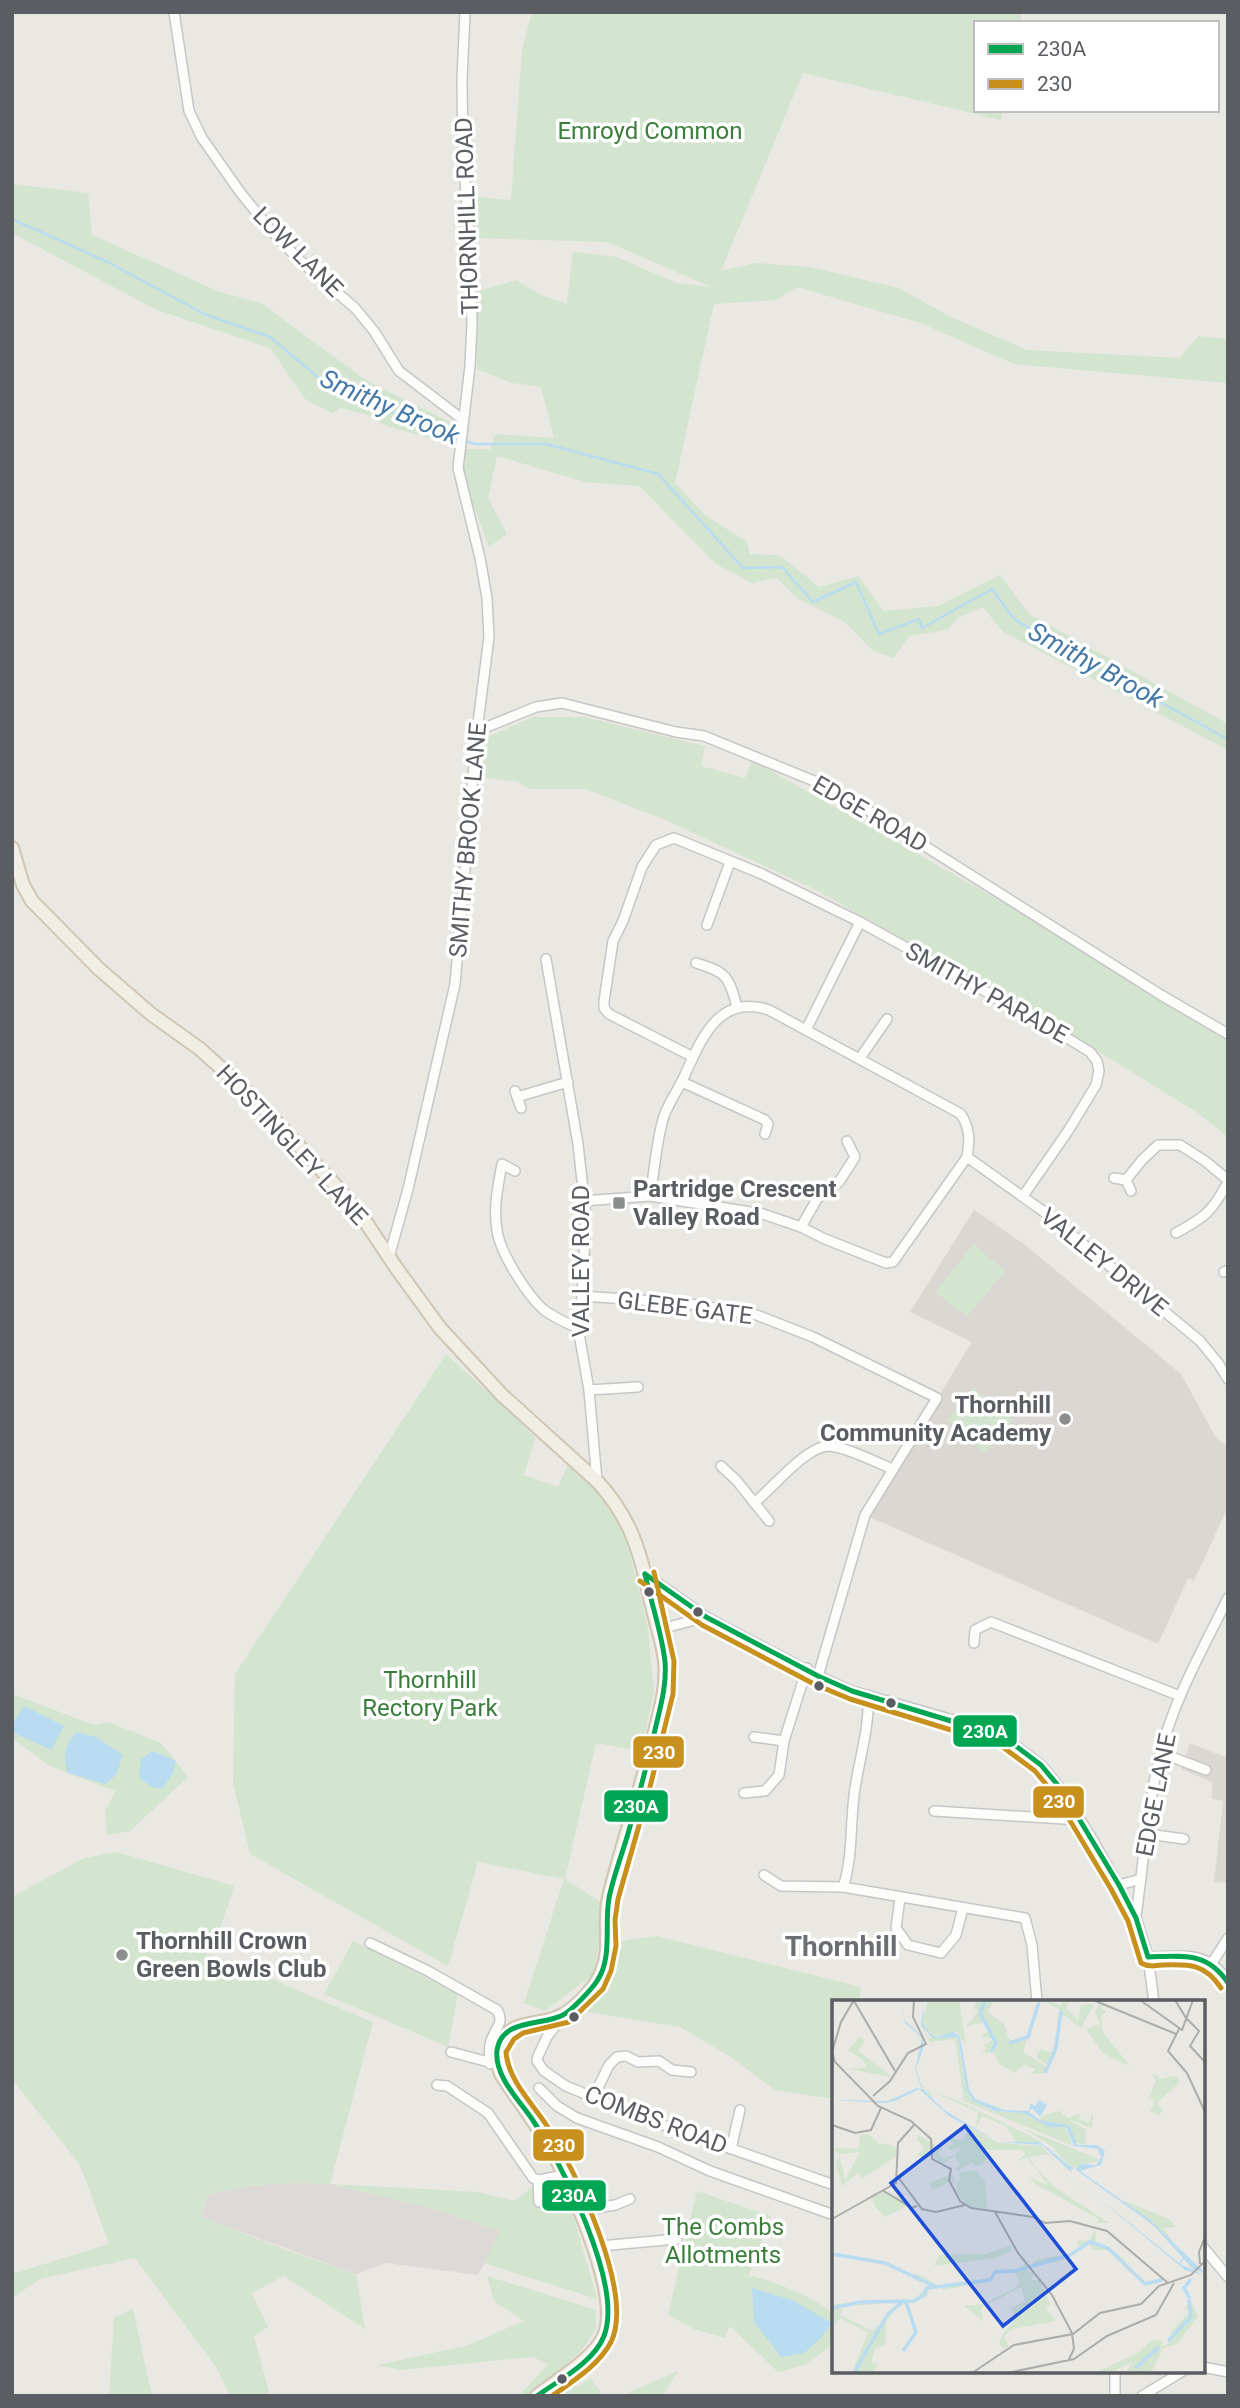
<svg xmlns="http://www.w3.org/2000/svg" width="1240" height="2408" viewBox="0 0 1240 2408" font-family="Roboto,sans-serif">
<style>
.industrial{fill:#dcd9d6}
.education{fill:#dbd8d3}
.green{fill:#d3e4cf}
.water{fill:#b9dcf1}
.lines{fill:none;stroke-linecap:round;stroke-linejoin:round}
.stream{stroke:#b9dcf1;stroke-width:2.5}
.minor-casing{stroke:#c6c6c6;stroke-width:12}
.major-casing{stroke:#cfc6b3;stroke-width:16}
.minor{stroke:#fcfcfb;stroke-width:9}
.major{stroke:#f1eee6;stroke-width:12}
.bus-1-casing{stroke:#fff;stroke-width:10}
.bus-2-casing{stroke:#fff;stroke-width:10}
.bus-1{stroke:#00a651;stroke-width:5}
.bus-2{stroke:#c8901d;stroke-width:5}
.poi-dot{fill:#8c8e8e;stroke:#fff;stroke-width:2.5}
.bus-dot{fill:#5a5d61;stroke:#fff;stroke-width:2.5}
.labels{text-anchor:middle;dominant-baseline:central;stroke-width:7;stroke-linejoin:round;paint-order:stroke}
.park-label{font-size:24px;fill:#3b7e3b;stroke:#fff}
.street-label{font-size:24px;fill:#5a5d61;stroke:#fff}
.poi-label{font-size:24px;font-weight:bold;fill:#5a5d61;stroke:#fff;text-anchor:start}
.water-label{font-size:26px;font-style:italic;fill:#4579a7;stroke:#fff}
.quarter-label{font-size:28px;font-weight:bold;fill:#6b6f73;stroke:#fff}
.inset-river{fill:none;stroke:#b9dcf1;stroke-width:3.5}
.inset-road{fill:none;stroke:#acacab;stroke-width:2}
.view{fill:#1d4ed8;fill-opacity:0.15;stroke:#1d4ed8;stroke-width:3.5}
.inset-edge{fill:none;stroke:#5a5d61;stroke-width:3.5}
.line-badge{stroke:#fff;stroke-width:2.5}
.badge-label{font-size:19px;text-anchor:middle;font-weight:bold;fill:#fff}
</style>
<rect width="100%" height="100%" fill="#e9e8e3"/>
<path class="industrial" d="M297,2183l33,1 109,26 62,21 -23,44 -92,-12 -30,11 -155,-57 7,-23 41,-8z"/>
<g class="education">
<path d="M974,1210l50,34 157,130 35,64 12,9 -2,64 -32,70 -6,-3 -30,66 -293,-129 107,-173 -62,-30z"/>
<path d="M1190,1743l35,14 3,-7v133l-14,-1 9,-81 -11,-2v-17l-31,-13z"/>
</g>
<g class="green">
<path d="M532,12h490l-2,11h-44v87h27l-2,10 -198,-47 -82,198 35,-8 54,4 89,21 50,28 78,34 152,8 20,-22 29,3v44l-214,-19 -93,-41 -124,-36 -21,13 -62,4 -39,179 30,32 42,27 3,12 29,1 40,32 40,-11 24,35 55,-5 62,-31 29,39 199,110v26l-226,-119 -19,-24 -24,10 -12,13 -37,6 -17,22 -21,-8 -26,-27 -49,-25 -20,-20 -25,5 -36,-19 -77,-78 -54,-4 -88,-26 -9,42 19,36 -18,13 -26,-70v-28h28l4,-15 59,4 -13,-51 -29,-4 -35,-14 -2,-77 41,-12 25,15 26,9 6,-52 44,5 59,26 35,4 -104,-45 -132,-4 -4,-42 40,4 11,-150z"/>
<path d="M12,184l76,9 4,42 128,57 41,11 106,78 83,41 -2,21 -62,-17 -18,-11 -28,-7 -8,5 -26,-13 -36,-52 -113,-38 -145,-77z"/>
<path d="M533,717h51l121,29 -4,20 44,12 7,-18 317,180 159,102v95l-30,-24 -152,-94 -230,-129 -148,-69 -82,-32h-56l-12,-7 -36,-5 6,-40z"/>
<path d="M974,1244l31,27 -38,46 -32,-25z"/>
<path d="M446,1354l68,62 21,22 -11,37 34,12 10,-22 38,35 21,41 21,88 6,63 -13,59 -45,-8 -31,136 40,26 -11,69 -49,37 -21,-8 40,-124 -86,-17 -30,104 -198,-112 -17,-71 2,-109z"/>
<path d="M974,1388l39,32 -28,33 -38,-33z"/>
<path d="M12,1694l82,31 14,-3 53,21 27,34 -58,54 -23,4 -2,-23 10,-21 -65,-25 -38,-28z"/>
<path d="M117,1852l117,34 -21,64 -25,-3 72,26 41,19 72,30 -43,162 148,8 36,9 22,-17 9,29 27,-2 25,88 -113,-36 16,-32 -61,-21 -109,-26 -33,-1 -48,3 -41,8 -7,23 91,35 64,22 9,55 -81,-53 -32,17 16,34 -14,9 16,60h-40l-14,-29 -81,-109 -95,21 -28,19v-24l97,-30 -29,-79 -68,-86v-182l72,-39z"/>
<path d="M656,1936l205,51 -2,15h-25v97l-59,-9 -44,-33 -51,-30 -104,-17 36,-65 16,-5z"/>
<path d="M353,1941l105,53 -10,53 -124,-53z"/>
<path d="M697,2191l74,25 -23,61 5,-1c29,9 57,19 81,38v30l-30,21 -26,7 -48,-46 -5,12 -31,-9 -26,-14z"/>
<path d="M487,2276l109,34v19l-14,21 -51,46h-12l29,-32 -15,-7 -132,13 -24,-5 89,-19 58,-25 -30,-20z"/>
<path d="M133,2309l19,87h-43l5,-78z"/>
<path d="M678,2371l-14,23 1,2h-44z"/>
<path d="M571,2376l6,11 14,-9 12,18h-56z"/>
</g>
<g class="water">
<path d="M24,1706l40,20 -13,24 -39,-18v-7z"/>
<path d="M77,1732l19,5 27,18 -7,20 -11,9 -37,-11c-6,-14 -3,-32 9,-41z"/>
<path d="M153,1751l23,10 -4,14 -10,14 -10,-2 -13,-9 2,-19z"/>
<path d="M752,2288l40,12 40,23 -13,17 -15,13 -23,4 -27,-35z"/>
</g>
<g class="lines">
<path class="stream" d="M12,219l98,44 94,51 66,23 56,47 122,52 27,8h71l112,30 85,94 39,-1 31,35 43,-20 23,52 40,-15 3,9 70,-39 22,30 84,50 130,70"/>
<defs>
<g id="minor">
<path d="M174,12l15,99 13,27 38,54 29,36 28,30 58,50 19,23 25,40 63,48"/>
<path d="M477,731l59,-24 26,-4 114,29 28,4 132,54 325,205 67,39"/>
<path d="M707,925l23,-63"/>
<path d="M546,959l32,185 8,73 -4,79 -4,32 11,62 8,91"/>
<path d="M696,963c30,9 33,13 41,44"/>
<path d="M806,1030l54,-108"/>
<path d="M693,1057l-84,-43 -5,-6v-7l9,-60 10,-20 19,-54 14,-22 18,-7 88,36 98,48 181,100 49,30 7,9 2,10 -3,14 -28,46 -45,65"/>
<path d="M860,1058l27,-39"/>
<path d="M682,1082l83,38 3,4 -3,10"/>
<path d="M515,1091l6,17"/>
<path d="M517,1097l51,-15"/>
<path d="M967,1157l80,57 153,127 18,22 10,16"/>
<path d="M515,1171l-13,-7c-4,22 -9,44 -5,66 3,23 30,65 47,80 11,8 22,13 34,18"/>
<path d="M1114,1178l12,2 16,-20 16,-15h22l25,16 23,19"/>
<path d="M1126,1180l5,11"/>
<path d="M583,1201l67,-5 113,18 38,13 24,12 61,24 7,-1 74,-105c3,-17 3,-28 -6,-43l-192,-104c-51,-17 -68,30 -85,67 -6,13 -15,25 -20,39 -8,25 -9,53 -14,80"/>
<path d="M801,1227l16,-28 22,-17 16,-25 -8,-16"/>
<path d="M1176,1233c29,-16 36,-21 52,-51"/>
<path d="M389,1257l19,-68 47,-205 22,-253 12,-94 -2,-39 -7,-40 -22,-90 12,-102 2,-42 -2,-76 -7,-95 -1,-73 3,-68"/>
<path d="M1224,1272l4,-2"/>
<path d="M582,1296l101,7 71,11 59,23 124,61 -72,117 -47,161"/>
<path d="M589,1390l49,-3"/>
<path d="M721,1466l16,15 32,40"/>
<path d="M754,1503c18,-14 52,-57 75,-57 17,1 47,16 63,23"/>
<path d="M645,1574l61,43 112,59 34,15 98,28 54,18 37,28 20,24 33,53 42,76 12,39 6,45"/>
<path d="M657,1630l49,-13"/>
<path d="M974,1643l1,-13 16,-8 189,74"/>
<path d="M754,1737l30,4"/>
<path d="M1161,1753l45,17"/>
<path d="M744,1793l21,-2 14,-16 5,-34 23,-73"/>
<path d="M934,1811l146,9"/>
<path d="M1147,1834l37,5"/>
<path d="M764,1875l17,11 62,1c10,-30 7,-60 11,-91 4,-34 16,-67 14,-101"/>
<path d="M1119,1885l22,-6"/>
<path d="M843,1887l182,31 7,27 5,57"/>
<path d="M900,1898l-4,30 12,17 33,8 15,-18 7,-27"/>
<path d="M1136,1916c9,-63 12,-130 33,-191 15,-43 38,-85 59,-127"/>
<path d="M370,1943l58,28 69,39c8,13 -2,18 -6,31 -3,7 -1,16 -1,23"/>
<path d="M1148,1957c33,0 62,-8 80,26"/>
<path d="M1212,1963l16,-25"/>
<path d="M562,2017l-15,20 -9,19 -1,5 7,10 22,15 75,31 193,68"/>
<path d="M451,2052l45,12"/>
<path d="M437,2085l10,1 41,27 45,65 6,2 25,-5"/>
<path d="M539,2088l18,18 20,12 81,29 52,24 124,44"/>
<path d="M594,2096l15,-31 8,-8 9,-1 12,6 21,-1 13,9 19,2"/>
<path d="M731,2149l9,-39"/>
<path d="M538,2180l1,22"/>
<path d="M578,2211l37,-6 15,-6"/>
<path d="M596,2238l4,8 77,-7"/>
<path d="M1203,2247l25,30"/>
<path d="M1203,2367l25,5"/>
<path d="M1115,2396v-25"/>
<path d="M1142,2396l41,-25"/>
</g>
<path id="major" d="M12,848l11,37 9,16 67,68 52,45 49,35 56,51 81,87 28,34 32,48 43,59 62,67 95,86c32,35 43,68 52,113 5,22 13,45 16,67 3,27 -6,53 -12,78 -13,54 -31,105 -44,158 -6,25 3,50 -7,74 -6,16 -23,34 -38,43 -20,13 -46,4 -62,25 -8,11 -5,23 -1,35 19,29 42,58 58,90 18,37 62,134 45,172 -10,23 -47,44 -67,60"/>
</defs>
<use href="#minor" class="minor-casing"/>
<use href="#major" class="major-casing"/>
<use href="#minor" class="minor"/>
<use href="#major" class="major"/>
<defs>
<g id="bus-1">
<path d="M645,1574l61,43 112,59 34,15 152,46 37,28 20,24 58,96 17,33 12,39c34,-1 59,-6 80,26"/>
<path d="M537,2396c22,-16 57,-34 67,-60 20,-51 -43,-174 -72,-217 -13,-19 -38,-43 -35,-69 5,-32 46,-24 66,-35 8,-4 29,-26 34,-34 16,-24 7,-55 12,-83 4,-20 12,-41 18,-61 10,-35 20,-71 28,-107 5,-22 12,-45 10,-68 -3,-29 -14,-59 -20,-88"/>
</g>
<g id="bus-2">
<path d="M640,1581l62,44 112,59 36,15 150,46 35,26 19,23 57,95 17,32 13,42c7,4 14,3 22,2 27,-1 42,-1 58,23"/>
<path d="M552,2396c21,-15 47,-31 59,-54 24,-49 -36,-173 -64,-216 -15,-23 -39,-46 -41,-74l8,-13 9,-6 46,-11 34,-33 8,-18 5,-25 -1,-26 3,-21 32,-112 23,-93 1,-33 -20,-89"/>
</g>
</defs>
<use href="#bus-1" class="bus-1-casing"/>
<use href="#bus-2" class="bus-2-casing"/>
<use href="#bus-1" class="bus-1"/>
<use href="#bus-2" class="bus-2"/>
</g>
<g class="poi-dot">
<rect x="612" y="1196" width="14" height="14" rx="3.5"/>
<circle cx="1065" cy="1419" r="7"/>
<circle cx="122" cy="1955" r="7"/>
</g>
<g class="bus-dot">
<circle cx="649" cy="1592" r="6"/>
<circle cx="698" cy="1612" r="6"/>
<circle cx="819" cy="1686" r="6"/>
<circle cx="891" cy="1703" r="6"/>
<circle cx="574" cy="2017" r="6"/>
<circle cx="562" cy="2379" r="6"/>
</g>
<g class="labels">
<g class="park-label">
<text x="650" y="131">Emroyd Common</text>
<text x="430" y="1680">Thornhill<tspan x="430" dy="28">Rectory Park</tspan></text>
<text x="723" y="2227">The Combs<tspan x="723" dy="28">Allotments</tspan></text>
</g>
<g class="street-label">
<text transform="translate(467 216) rotate(-92)">THORNHILL ROAD</text>
<text transform="translate(298 252) rotate(45)">LOW LANE</text>
<text transform="translate(870 814) rotate(30)">EDGE ROAD</text>
<text transform="translate(468 840) rotate(-85)">SMITHY BROOK LANE</text>
<text transform="translate(987 993) rotate(29)">SMITHY PARADE</text>
<text transform="translate(292 1145) rotate(47)">HOSTINGLEY LANE</text>
<text transform="translate(581 1261) rotate(-90)">VALLEY ROAD</text>
<text transform="translate(1104 1262) rotate(39)">VALLEY DRIVE</text>
<text transform="translate(685 1308) rotate(7)">GLEBE GATE</text>
<text transform="translate(1156 1795) rotate(-79)">EDGE LANE</text>
<text transform="translate(656 2120) rotate(21)">COMBS ROAD</text>
</g>
<g class="poi-label">
<text x="633" y="1189">Partridge Crescent<tspan x="633" dy="28">Valley Road</tspan></text>
<text x="1051" y="1405" text-anchor="end">Thornhill<tspan x="1051" dy="28">Community Academy</tspan></text>
<text x="136" y="1941">Thornhill Crown<tspan x="136" dy="28">Green Bowls Club</tspan></text>
</g>
<g class="water-label">
<text transform="translate(390 407) rotate(24)">Smithy Brook</text>
<text transform="translate(1096 665) rotate(29)">Smithy Brook</text>
</g>
<g class="quarter-label">
<text x="841" y="1946">Thornhill</text>
</g>
</g>
<g transform="translate(832 2000)">
<rect width="373" height="373" fill="#e9e8e3"/>
<path d="M96,0h31l7,45 -9,-13 -19,4 -10,-4 -5,-13zM146,0h17l-8,12 17,12 6,19 18,-6 -5,15 24,15 -3,6 -13,1 4,-5 -11,-4 -10,8 -16,-10 -4,-11 -13,1 5,-4 -2,-4 10,-6 -14,-3 9,-5 -4,-9 -19,4 13,-15 -5,-3zM211,0l18,5 2,-5 7,1 -4,7 12,12 3,-15 13,-1 -13,24 -20,-15 -5,39 -8,13 -12,-7 4,-9 13,4 7,-43zM278,4l-10,2 6,7 -5,2 1,16 28,35 -26,-12 -18,-25 14,-5 -5,-12 3,-7zM88,24l10,14 24,-3 4,3 7,49 8,14 20,10 32,2 24,14h16l8,19 -109,-45 -9,-62 -25,3zM29,36l3,6 -6,9 34,26 -44,-8 18,-1 -2,-7 -16,-11zM320,74l4,1 3,4 16,-3 5,6 -23,21 6,7 -4,5 -9,-4 4,-7 -2,-8 -4,4 8,-20zM92,89l37,13 81,40h-26l-10,-16 -24,-10 -6,12 2,-16 -48,-21 3,7zM227,111l9,7 12,-4 -1,5 10,4 4,-12 -1,17 -24,-9 18,11 -1,15 -10,-3 -5,-16 -30,-6 3,-5zM137,127l29,16 44,3 44,54 -38,-46 -19,3 7,11 20,20 53,35h-12l2,-4 -63,-35 -8,-7 20,8 -21,-28 -11,5 9,-7 -3,-5h-36l3,2 -6,12 -8,3 -2,-5 -16,9 -2,-3 5,-2 -5,-11 -12,9 -12,-9 -5,4 -10,-4 9,-6 -8,-10 2,-4 16,10 -1,8 10,-7 -6,8 5,5 12,-5 7,-7 -12,3 -3,-3 8,-3 -8,-7 16,4zM191,128l63,26 14,6 -27,8 -20,-19 4,1zM36,134l10,9 19,4 1,8 -35,23 -5,-5 -16,13 -6,-20 3,-11 6,25 15,-28 -21,2 -7,-6 27,1 1,-14zM143,170l10,10 2,29 -16,-1 -14,-14 -1,-11 -6,-2 -17,10 -4,-8 23,-9 4,9 5,-3 -3,-7zM50,190l21,9 5,6 -22,12 -11,-10 -4,-12zM290,200l47,19 7,8 -13,1 11,15zM263,228l1,15 11,3 26,20 -27,-16h-14l-2,-7 -28,18 -32,5 7,-7 33,-5 10,-8 -4,-5 14,-1zM180,245l-1,6 -15,7 -62,8 5,-11 47,-1zM190,259l6,4 -5,6 11,4 -3,8 8,-2 11,25 -4,5 10,12 -44,8 -8,7 5,10 -5,3 -5,-6 5,-11 12,-14 -5,-10 14,-7 -4,-14 -40,21 2,13 -19,-15 19,-2 32,-16 5,-5 -6,-12 -19,2 -5,8 -47,9 -1,-3 48,-9 4,-8 22,-1 9,-5zM64,270l27,6 18,12 -13,1v6l-14,7h-9l-11,9 -8,11 -1,23 -10,4 -4,13 7,2 -5,9h-21l16,-41 -28,-14 -6,7 -2,-20 34,-5 14,4 -36,2 -4,9 33,16 20,-23 12,-8h9l15,-15zM360,303l6,14 -21,27 -14,4 -12,25h-24l5,-11 -18,9 -18,2 43,-21 13,-12 11,1 -3,6 8,-3 4,-14 19,-19 -7,-3z" fill="#d3e4cf"/>
<path d="M69,0l4,21 18,16v12l-7,20 7,20 21,21 52,31 -47,-25 -30,-27 -24,12 -10,2 -53,-3 56,1 29,-13 5,1 -7,-20 7,-31 -17,-15zM92,0l-1,23 6,10 9,4 15,-5 7,4 9,53 6,10 29,11 25,1 1,-8 5,3 4,-6 8,5 -7,12 -8,-9 -3,4 11,8 30,6 7,19h20l8,6 -4,14 -21,6 70,49 55,53 -13,-4 -8,-10 -4,5 25,12 -20,-6 -106,-88 100,81 4,-5 -31,-34 -76,-54 -5,-1 1,4 -30,-28 -44,-3h42l35,28 5,-6 16,1 5,-8 -3,-8 -24,-3 -8,-19h-17l-25,-14 -29,-2 -22,-10 -7,-12 -8,-52 -25,1 -12,-12z" fill="#b9dcf1"/>
<path class="inset-river" d="M153,0l-5,13 16,30 -5,9M177,43l19,-6 11,-35M213,73l11,-25 5,-37M0,254l53,9 51,24M358,299l-6,-11 7,-9M0,308l29,-6 53,-1 10,-6 3,-7 63,-8 5,-8 20,-1 55,-16 20,-13 18,6 37,36 17,-4M336,341l23,-24 -2,-17M71,351l13,-19 -10,-30M303,368l24,-21M22,373l33,-58 17,-15"/>
<path class="inset-road" d="M22,0l-13,22 -9,30 3,10 43,44 33,15 20,18 1,20 19,10 -2,11 11,21 11,7 62,9 12,6 25,-2 37,10 61,52M261,0l83,34M308,0l42,30 11,-30M343,0l11,18M22,1l41,70M354,18l13,13 -9,15 15,16M347,29l-11,22 19,22 18,39M41,96l17,-15 18,-28 18,-9 -13,-27 1,-17M0,125l23,8 16,-3 10,-22M66,177l24,32 14,3 29,-7M50,190l30,18 5,-2M163,212l23,41 34,42 20,38 2,16 -6,12M0,219l64,-36 2,-40 16,-18M368,264l-1,-12 6,-15M140,373l42,-28 59,-11 27,-21 41,-9 18,-18 32,-11 14,-14M175,373l67,-14 33,-23 49,-21 18,-32"/>
<path class="view" d="M133,126l111,143 -73,57 -112,-143z"/>
<rect width="373" height="373" class="inset-edge"/>
</g>
<g class="line-badge">
<rect x="952" y="1714" width="66" height="34" rx="7" fill="#00a651"/>
<rect x="632" y="1735" width="53" height="34" rx="7" fill="#c8901d"/>
<rect x="1032" y="1785" width="53" height="34" rx="7" fill="#c8901d"/>
<rect x="603" y="1789" width="66" height="34" rx="7" fill="#00a651"/>
<rect x="532" y="2128" width="53" height="34" rx="7" fill="#c8901d"/>
<rect x="541" y="2179" width="66" height="33" rx="7" fill="#00a651"/>
</g>
<g class="badge-label">
<text x="985" y="1738">230A</text>
<text x="659" y="1759">230</text>
<text x="1059" y="1808">230</text>
<text x="636" y="1813">230A</text>
<text x="559" y="2152">230</text>
<text x="574" y="2202">230A</text>
</g>
<rect width="1240" height="2408" fill="none" stroke="#5a5d61" stroke-width="28"/>
<rect x="974" y="21" width="245" height="91" fill="#ffffff" stroke="#bdbec0" stroke-width="2"/>
<rect x="988" y="44" width="35" height="10" fill="#00a651" stroke="#bdbec0" stroke-width="2"/>
<text x="1037" y="56" font-size="21" fill="#5a5d61">230A</text>
<rect x="988" y="79" width="35" height="10" fill="#c8901d" stroke="#bdbec0" stroke-width="2"/>
<text x="1037" y="91" font-size="21" fill="#5a5d61">230</text>
</svg>
